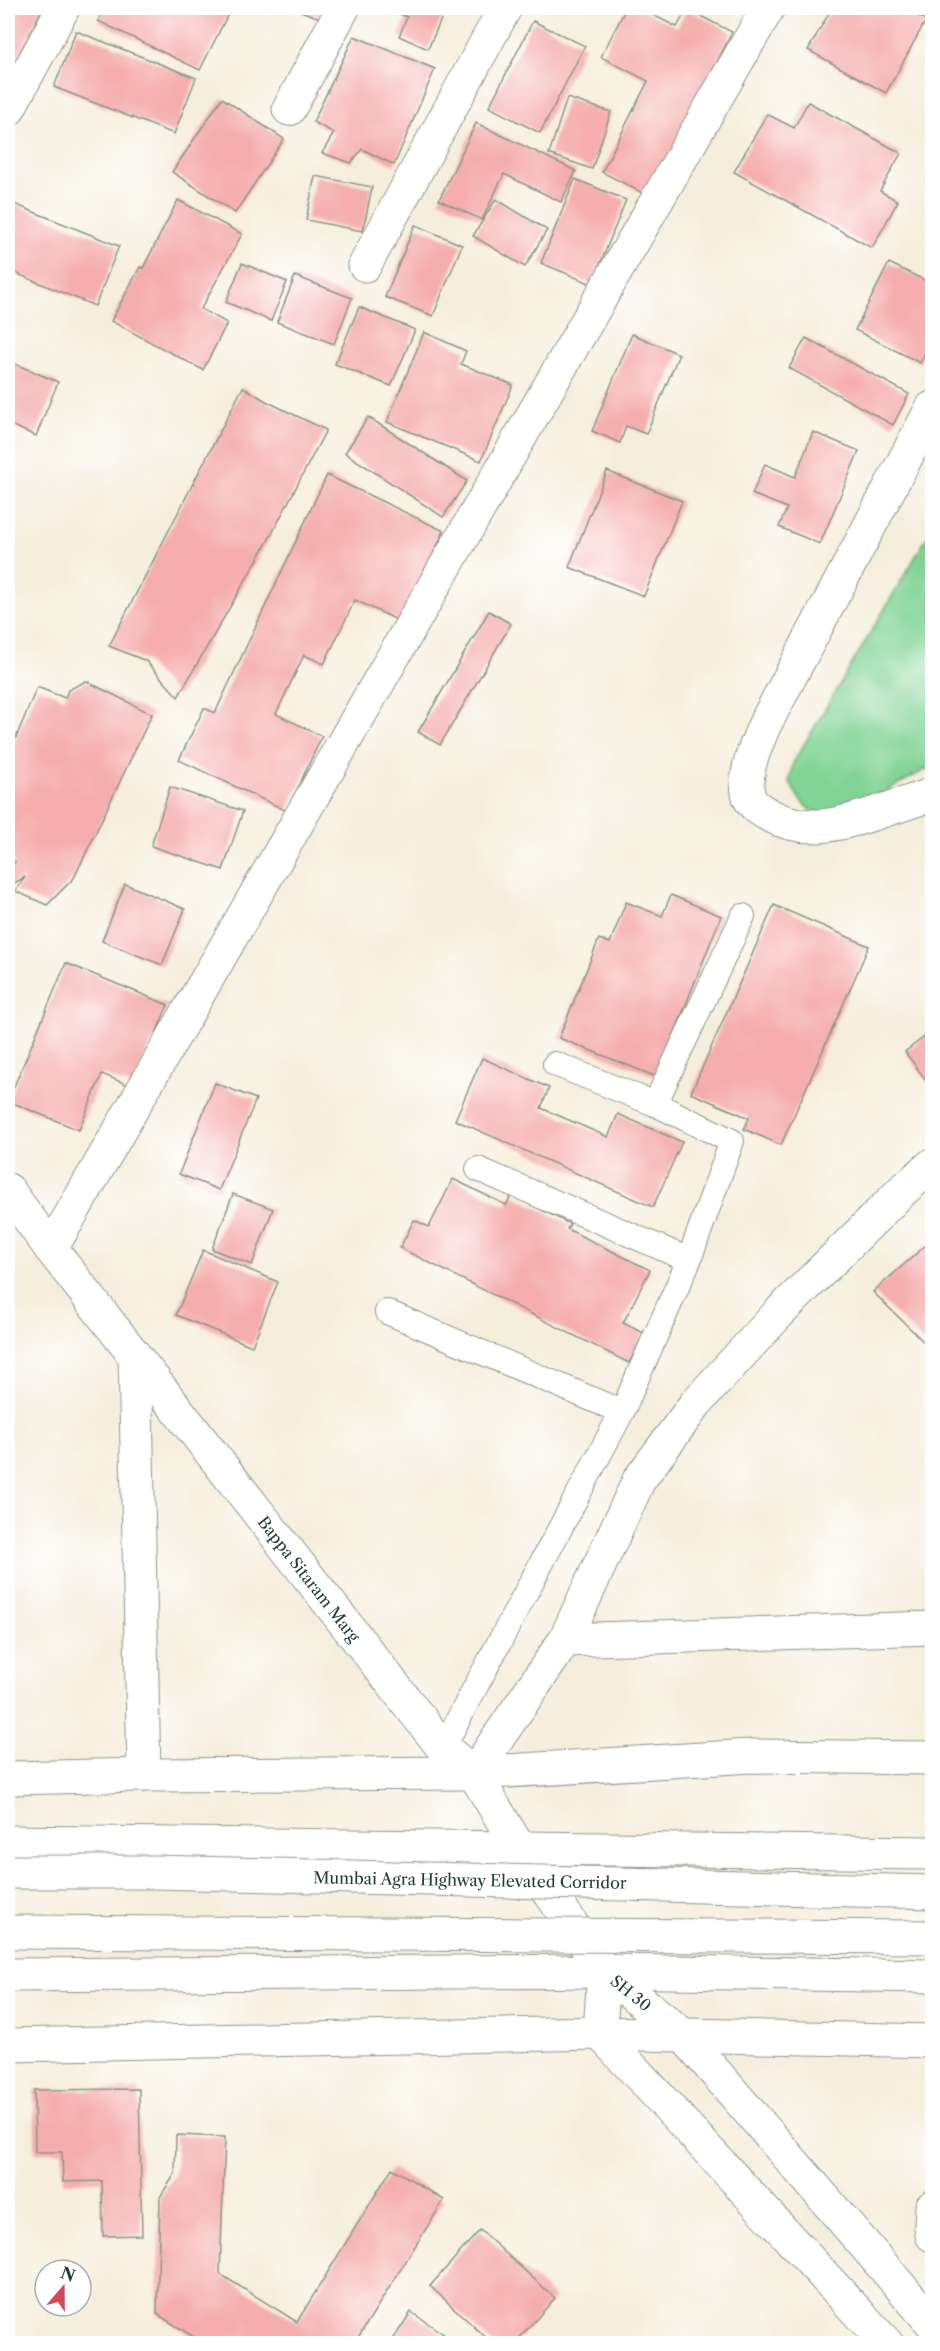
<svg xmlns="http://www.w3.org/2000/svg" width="940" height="2351" viewBox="0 0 940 2351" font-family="'Libre Caslon Text',serif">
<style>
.green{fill:#82d496;stroke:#508865;stroke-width:1.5}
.building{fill:#f5aead}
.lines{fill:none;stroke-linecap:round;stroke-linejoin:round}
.service-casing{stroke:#8a9688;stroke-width:26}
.minor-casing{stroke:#8a9688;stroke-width:35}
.tertiary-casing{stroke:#8a9688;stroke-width:35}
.primary-casing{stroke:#8a9688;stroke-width:35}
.service{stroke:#fff;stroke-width:24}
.minor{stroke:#fff;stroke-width:33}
.tertiary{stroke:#fff;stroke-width:33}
.primary{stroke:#fff;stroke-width:33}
.motorway-bridge-casing{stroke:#8a9688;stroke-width:35;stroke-linecap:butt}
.motorway-bridge{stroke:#fff;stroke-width:33}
.labels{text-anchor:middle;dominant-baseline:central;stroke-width:4.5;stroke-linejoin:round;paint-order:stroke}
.street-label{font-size:16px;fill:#1f3d34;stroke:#fff}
</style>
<rect width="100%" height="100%" fill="#fff"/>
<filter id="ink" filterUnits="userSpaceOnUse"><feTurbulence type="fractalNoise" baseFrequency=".0167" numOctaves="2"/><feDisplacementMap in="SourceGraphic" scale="12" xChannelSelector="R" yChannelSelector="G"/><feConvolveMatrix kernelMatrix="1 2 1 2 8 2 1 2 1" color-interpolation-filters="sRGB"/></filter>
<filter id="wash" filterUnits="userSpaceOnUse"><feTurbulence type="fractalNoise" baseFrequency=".008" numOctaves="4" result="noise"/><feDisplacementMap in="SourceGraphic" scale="24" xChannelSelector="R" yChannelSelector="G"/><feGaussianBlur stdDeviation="1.35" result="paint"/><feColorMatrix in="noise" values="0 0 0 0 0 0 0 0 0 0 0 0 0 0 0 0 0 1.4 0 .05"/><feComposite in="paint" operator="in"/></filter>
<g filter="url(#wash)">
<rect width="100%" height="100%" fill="#f6eedc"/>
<path class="green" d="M932,529v237c-25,13 -85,51 -112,47 -16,-2 -24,-19 -31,-32l4,-18z"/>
<g id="blocks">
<g class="building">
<path d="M8,8h35l-34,65 -1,-1z"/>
<path d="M104,8h127l-31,62 -102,-49z"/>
<path d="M292,8h35l-4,11z"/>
<path d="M386,8h60l-18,41 -29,-13 8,-19z"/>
<path d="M626,8h13l38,19 10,-18 45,23 -82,165 -48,-25 46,-91 -47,-24z"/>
<path d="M832,8h71l23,12 -40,73 -78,-43z"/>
<path d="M533,21l52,25 -45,87 -51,-26z"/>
<path d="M76,31l120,47 -22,56 -120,-47z"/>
<path d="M354,36l81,33 -41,96 -32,-16 -11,14 -29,-10 12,-20 -21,-11z"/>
<path d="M222,98l62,41 -49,74 -63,-41z"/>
<path d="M567,98l44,14 -19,57 -43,-15z"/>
<path d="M808,102l93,51 -21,38 18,10 -26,47 -138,-76 33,-58 27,14z"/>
<path d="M476,123l100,48 -15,31 -57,-28 -22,46 -43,-20z"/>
<path d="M315,176l57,11 -9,44 -57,-11z"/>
<path d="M575,179l51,21 -34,84 -51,-21z"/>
<path d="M496,199l51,31 -22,37 -52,-31z"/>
<path d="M178,200l64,34 -41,75 26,14 -24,47 -92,-49 29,-54 3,1z"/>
<path d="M14,204l105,42 -24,60 -87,-36v-50z"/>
<path d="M415,225l47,20 -29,71 -48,-19z"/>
<path d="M242,263l45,19 -16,39 -45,-19z"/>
<path d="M889,263l43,21v55l-12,24 -65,-33z"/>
<path d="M295,276l57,22 -18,46 -57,-22z"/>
<path d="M359,307l56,23 -24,56 -56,-22z"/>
<path d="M424,332l42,19 -5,13 52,21 -32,76 -94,-39z"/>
<path d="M632,334l47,20 -33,80 -20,-8 -6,17 -28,-12z"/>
<path d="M806,338l103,56 -16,31 -104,-57z"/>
<path d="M8,361l50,21 -22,54 -28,-12z"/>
<path d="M243,387l23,14 60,29 -59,113 -89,154 -32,-36 -37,-15z"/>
<path d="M368,417l99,64 -24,36 -98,-64z"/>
<path d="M813,432l46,19 -39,93 -41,-17 8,-19 -35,-14 13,-30 30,13z"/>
<path d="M607,471l75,30 -38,95 -75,-29z"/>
<path d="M327,475l117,56 -43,91 -46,-22 -31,64 -20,-9 -28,59 46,22 -35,75 -108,-51 25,-52 11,5z"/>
<path d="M489,611l22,13 -71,121 -22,-13z"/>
<path d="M86,681l66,33 -78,164 -27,27 -32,-14 10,-14 -14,8 -3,-4v-11l7,-8 -7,-7v-98l29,-70 28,11 3,-8z"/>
<path d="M170,787l73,24 -20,59 -72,-24z"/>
<path d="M125,884l60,25 -23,56 -60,-24z"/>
<path d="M671,895l50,21 -64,161 -98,-39 40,-99 11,4 16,-41 36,14z"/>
<path d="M774,905l95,41 -88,199 -37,-16 5,-11 -58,-25z"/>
<path d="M66,963l102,42 -35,82 -31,-13 -23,56 -71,-29z"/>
<path d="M932,1031v57l-27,-36z"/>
<path d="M482,1058l67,30 -8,20 67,29 10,-23 64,28 -29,65 -198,-87z"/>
<path d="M215,1083l41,16 -37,91 -40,-16z"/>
<path d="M453,1179l53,26 6,-10 58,29 -3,5 83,41 -27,53 21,10 -15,30 -229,-115 14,-28 15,7z"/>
<path d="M233,1194l40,15 -21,56 -40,-16z"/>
<path d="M926,1245l6,7v98l-59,-58z"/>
<path d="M203,1250l75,32 -26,64 -76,-31z"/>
<path d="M139,2089l3,146 -39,1 -1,-55 -39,1 -1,-30h-27l-1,-62z"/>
<path d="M176,2135l49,2 -5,137 77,48 95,-154 52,32 -90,144h-149l-48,-30 3,-117 15,-23z"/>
<path d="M480,2230l75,68 -41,46h-21l-63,-58z"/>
<path d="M411,2312l47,32h-68z"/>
</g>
</g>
</g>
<g filter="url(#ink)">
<use href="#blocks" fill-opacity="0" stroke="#8a9688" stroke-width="1.5"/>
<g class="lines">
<defs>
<g id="service">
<path d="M555,1064l100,40 77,37 -43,119"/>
<path d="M655,1104l88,-188"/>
<path d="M387,1312l235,100"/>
<path d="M443,1748l179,-336 67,-152 -211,-91"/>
</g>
<g id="minor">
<path d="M289,109l54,-101"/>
<path d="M8,110l55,-102"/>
<path d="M365,265l140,-257"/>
<path d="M932,408l-168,318c-8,20 -22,48 -15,71 3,8 13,14 20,18 39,21 77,8 116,-5 15,-5 32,-10 47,-16"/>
<path d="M51,1249l717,-1241"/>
<path d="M135,1357l9,418"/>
<path d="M565,1640l367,-12"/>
<path d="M8,1778l136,-3 330,-2 91,-133 74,-160 57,-77 83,-90 123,-122 30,-26"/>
<path d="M8,2045l592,-12"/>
</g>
<g id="tertiary">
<path d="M8,1190l43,59 392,499 31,25 45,75 85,123"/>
<path d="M474,1773l277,-17 181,2"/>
<path d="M600,2033l332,8"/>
<path d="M932,2207l-1,19 1,9"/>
</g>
<g id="primary">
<path d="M8,1842l924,11"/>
<path d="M604,1971l-4,62 287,311"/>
<path d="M604,1971l79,64 249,288"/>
<path d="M8,1975l596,-4 328,5"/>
</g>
</defs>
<use href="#service" class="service-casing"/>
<use href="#minor" class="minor-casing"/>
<use href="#tertiary" class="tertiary-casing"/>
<use href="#primary" class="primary-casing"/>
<use href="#service" class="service"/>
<use href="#minor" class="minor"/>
<use href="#tertiary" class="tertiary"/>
<use href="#primary" class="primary"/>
<defs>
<g id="motorway-bridge">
<path d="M8,1872h147l777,20"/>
<path d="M8,1932l924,5"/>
</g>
</defs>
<use href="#motorway-bridge" class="motorway-bridge-casing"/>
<use href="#motorway-bridge" class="motorway-bridge"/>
</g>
</g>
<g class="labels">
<g class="street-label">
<text transform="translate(309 1579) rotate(52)">Bappa Sitaram Marg</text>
<text transform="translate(470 1880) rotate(1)">Mumbai Agra Highway Elevated Corridor</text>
<text transform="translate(631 1993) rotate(39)">SH 30</text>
</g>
</g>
<rect width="940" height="2351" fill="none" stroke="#fff" stroke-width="30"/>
<g transform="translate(63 2288) rotate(20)"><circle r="28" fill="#ffffff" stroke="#a5b1ae" stroke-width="1.5"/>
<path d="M0-4.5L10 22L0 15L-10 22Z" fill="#d1495b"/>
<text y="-9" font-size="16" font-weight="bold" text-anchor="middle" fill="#1f3d34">N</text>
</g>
</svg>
